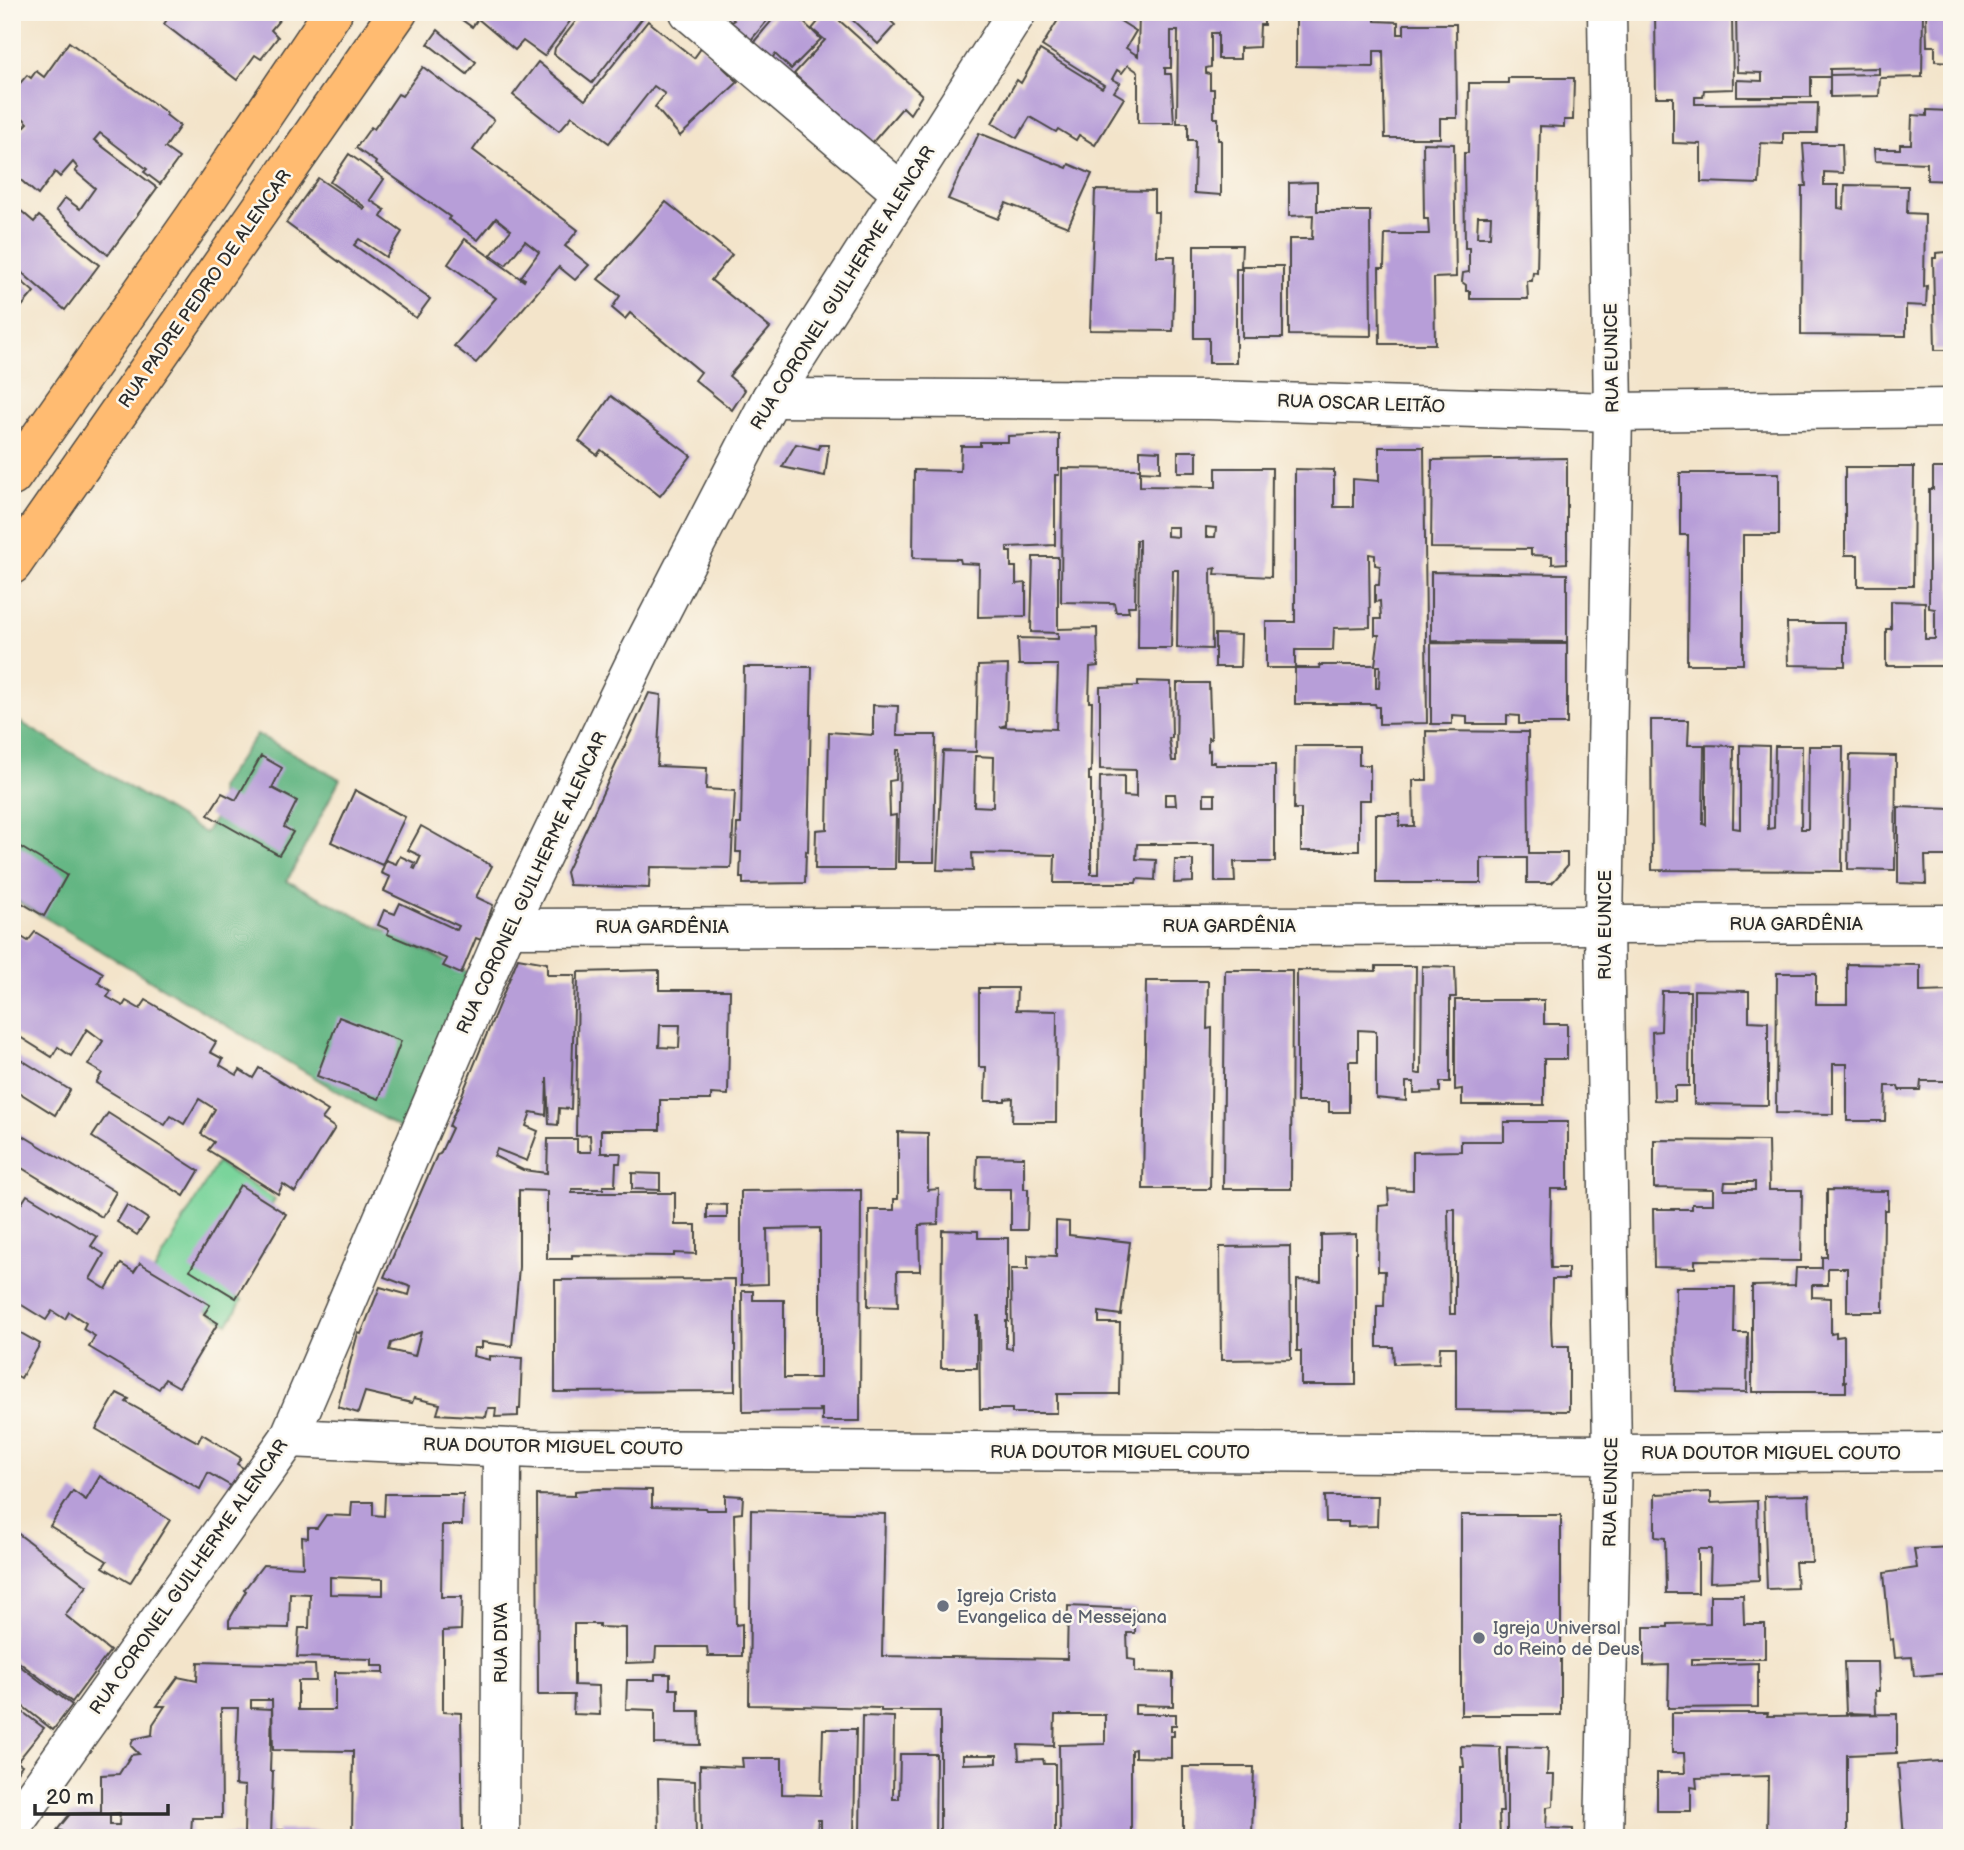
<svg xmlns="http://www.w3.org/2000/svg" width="1964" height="1850" viewBox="0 0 1964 1850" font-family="'Balsamiq Sans',sans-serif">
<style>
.green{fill:#7ad49b;stroke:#528063;stroke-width:2}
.forest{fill:#63b683;stroke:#477057;stroke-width:2}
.building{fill:#b79ed8;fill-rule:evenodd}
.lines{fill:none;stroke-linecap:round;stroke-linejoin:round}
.minor-casing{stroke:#494743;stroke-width:41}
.major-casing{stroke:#494743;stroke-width:41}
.minor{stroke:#fff;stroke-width:38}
.major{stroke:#ffbb71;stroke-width:38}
.worship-dot{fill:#6b7280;stroke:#fbf7ec;stroke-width:2.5}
.labels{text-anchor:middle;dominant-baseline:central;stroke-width:5;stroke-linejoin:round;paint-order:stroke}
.street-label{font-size:18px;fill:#2b2b2b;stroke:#fbf7ec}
.worship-label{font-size:18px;fill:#5b616d;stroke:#fbf7ec;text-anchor:start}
</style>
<rect width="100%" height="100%" fill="#fbf7ec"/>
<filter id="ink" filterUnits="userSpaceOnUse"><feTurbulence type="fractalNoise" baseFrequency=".0143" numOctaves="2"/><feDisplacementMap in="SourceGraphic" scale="14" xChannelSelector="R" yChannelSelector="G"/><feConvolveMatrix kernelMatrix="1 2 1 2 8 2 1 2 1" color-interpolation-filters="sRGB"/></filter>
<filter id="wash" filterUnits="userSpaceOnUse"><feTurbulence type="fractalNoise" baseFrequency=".00686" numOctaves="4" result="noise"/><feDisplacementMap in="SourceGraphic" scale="28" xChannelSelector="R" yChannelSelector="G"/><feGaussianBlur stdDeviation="1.57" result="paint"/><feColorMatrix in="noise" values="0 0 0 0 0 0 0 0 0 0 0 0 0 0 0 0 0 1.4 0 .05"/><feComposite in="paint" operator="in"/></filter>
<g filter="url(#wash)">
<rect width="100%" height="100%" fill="#f3e4ca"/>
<path class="green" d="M217,1163l58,36 -4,8 -74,65 45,28 -14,24 -77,-47z"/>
<path class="forest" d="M12,717l193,116 18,-26 -4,-19 38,-54 83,45 -53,102 184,93 -63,159 -396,-235z"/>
<g id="blocks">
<g class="building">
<path d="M172,12h114l-15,18 7,7 -17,22 -6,-4 -18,25 -73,-56z"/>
<path d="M451,12h126l-33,44 -21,-15 -8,9 -37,-31 -6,8z"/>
<path d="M583,12h64l-55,71 -38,-29 1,-6z"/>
<path d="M726,12h52l-4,5 -3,-1 -20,24 -20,-18 3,-2z"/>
<path d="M779,12h14l28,27 -30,30 -16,-15 -3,5 -19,-16z"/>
<path d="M826,12h4l92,83 -12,19 -7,-7 -31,36 -78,-69 31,-34 -13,-11z"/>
<path d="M844,12h37l14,13 -17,19z"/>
<path d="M1063,12h43l30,19 -10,17 12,8 1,-44h125v13h-4l-1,22 -19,1v11h-22v-26h-7v34l-5,1v5l4,1v15h4v29h4v22h3v55l-27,-2 1,-53h-7v-17h-11l1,-92h-7v37h-6v6h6l3,49h-36v-51l-10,-7 -6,8 -5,-3 -5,9 8,4 -6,9 10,6 -29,47 -16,-10 -3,5 -18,-11 -2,3 -26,-15 -13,21 -25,-15 25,-43 4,3 19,-33 62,38 2,-3 -62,-39z"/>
<path d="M1296,12h79v9l23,1v12h6v-10h52l1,94h-17v20h-55l-2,-87h-9v16l-78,-1z"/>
<path d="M1655,12h77l1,77 -29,1 -1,7h-8v7l123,-1 -1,30h-34v11l-22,-1 -2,41 -58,-2v-38l-28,-1v-46h-17z"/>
<path d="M1736,12h187l-1,65 -42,1 -1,18 -49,1v-20h-19v20h-74v-17l25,1v-8l-25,-1zM1879,68v6l-49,1v-6z"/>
<path d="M1926,12h26v50l-17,-1v-15h-8z"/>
<path d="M648,21l46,37 8,-11 36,35 -58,54 -25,-29 10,-13 -11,-8 -45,57 -37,-27 -13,15 -46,-36 25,-33 47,38z"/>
<path d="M438,30l38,32 -9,12 -39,-30z"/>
<path d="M69,42l98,71 -1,2 14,11 -15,22 14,10 -19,26 -16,-12 3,-3 -47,-36 -6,7 63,48 -49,67 -52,-45 9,-12 15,11 15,-21 -20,-17 3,-3 -5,-6 -13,15 -5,-5 -17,23 -22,-19 -4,5v-46l3,2 13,-14 -16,-16v-22l4,3 11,-13 4,3 5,-7 8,6z"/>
<path d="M423,67l71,53 -21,30 105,80 -13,16 24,19 -14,15 -16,-13 -83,96 -22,-17 42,-48 -48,-34 17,-25 59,42 1,-2 -4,-2 18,-25 -14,-11 -19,24 -15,-10 20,-25 -15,-12 -18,22 -30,-21 2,-2 -75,-53 1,-2 -20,-14 15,-21 3,2 24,-35 4,2z"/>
<path d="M1508,78h66l-1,42h-9v7l-24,-1 -3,147 -4,-1 -1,9h-5l1,18h-58v-8h-4v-6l-4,-3 1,-9 6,-1v-24h-4l-1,-95h4l1,-70h39zM1478,216h13l-1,21h-13z"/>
<path d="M1927,110l22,1 -1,33h4v37l-25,-1v-17l-52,-2 -1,-12h26v-5h11l1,-29 15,1z"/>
<path d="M979,133l88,35 2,-4 23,10 -24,53 -62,-24 -8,16 -50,-20z"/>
<path d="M1423,143l31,1 2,133 -22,1 1,66h-55l-1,-76h5l1,-34h44l-1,-15h-4z"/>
<path d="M1803,144h39l1,29 -19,-1v13h14v23l6,1 1,-24 63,1 -1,27 18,1 -1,73 3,-1 -1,20 -20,-1v31l-105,-1 1,-149h4z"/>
<path d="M349,154l35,25 -14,21 15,10 -4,7 21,15 -16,25 -27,-18 -5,6 76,54 -14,19 -130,-95 32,-45 46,31 1,-2 -35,-25z"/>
<path d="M1317,182v29h53l1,125 -82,-1v-96h23l1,-24 -24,1v-33z"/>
<path d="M1095,190l59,1v21h4l-1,44h18l-2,75 -83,-1z"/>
<path d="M666,202l66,53 -21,25 59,48 -41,48 16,14 -13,20 -37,-30 6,-8 -71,-59 -5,6 -13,-11 8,-12 -22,-17z"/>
<path d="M20,210l14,12 5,-6 60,49 -34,45 -53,-46v-44z"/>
<path d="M1194,245h48l-1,21h42v72h-41v-69h-6v94h-27v-25h-15z"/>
<path d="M1947,252v6h5v92h-17l-2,-92h3v-5z"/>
<path d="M12,273l22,19 -22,26z"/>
<path d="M611,396l80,60 -31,40 -59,-46 -4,5 -18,-14z"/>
<path d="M1059,434v41h-4v70l-48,2v5h4v15h5v17l10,-1v33l-48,1 1,-53 -18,-1 -1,-4 -47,-1 1,-88 46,1 1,-25h19v-4h28v-6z"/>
<path d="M796,444l23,5 1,-4h9l-4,31 -43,-9z"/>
<path d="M1379,447h45l3,276 -48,1v-17h-3l-1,-3h-80v-36h25l-1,-3h56l4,-30h-4v-16h6l-1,-18 -5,1v-17h4l1,-19 -5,-1v-10l-6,-1 1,73 -36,1 -1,22h-38v18h-29v-46h29v-153l39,1v37h19v-28l26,2zM1376,666h4l-1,22h-3z"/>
<path d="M1140,450l20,1v21l-20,-1v15l76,1v-19h56l-1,109 -56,-3 1,-6 -5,1 1,80 -35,-1 1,-78h-5l-2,78h-33l1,-108h-3l-1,66h-7l1,6h-13l-2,-9 -53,-1 1,-134 78,1zM1167,527h11v10l-11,-1zM1206,527l10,1 -1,9h-9z"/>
<rect x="1178" y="451" width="19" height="21"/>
<path d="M1567,458v105l-15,1v-8l-21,-1v-6l-100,-1 1,-88z"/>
<path d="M1845,467h69l-1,119h-55v-31h-13z"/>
<path d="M1933,468h19v198h-66v-37h5v-28l34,1v37h10v-30l-6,-1v-119h4z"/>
<path d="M1680,473h99v62h-36v129h-56l1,-129h-8z"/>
<path d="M1033,557h25v72l39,-1 1,38 -8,1 -1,35h3l-1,70h-2v8h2v94h8l1,-97 24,-1v20l12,1v-27l-36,-1v-82l38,-1v-5l33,1 1,56h-3l3,23h4l1,-78h32l2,56 -3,-1v13l2,-1v12h5v3h60v97h-41l1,20h-20v-38h-78l-1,15 20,1 -1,20 -18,-1 -1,4h-82l1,-28 -83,-2 1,18 -36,-1 6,-119 33,1 2,-86 30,-1 -2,60 -6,2 56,2 2,-64h-39l-1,-27 40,1v-6l-27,-1zM975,756l19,1 -1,50 -19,-1zM1165,794h10l1,11h-11zM1204,794h11v11h-11z"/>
<path d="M1431,572l136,2v68l-136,-1z"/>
<path d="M1787,623h58v43l-57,-1z"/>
<path d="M1215,634l26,1 -1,32h-25z"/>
<path d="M1431,643l136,1v80h-48v-8l-12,-1v9h-40v-8l-15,-1v9h-21z"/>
<path d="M744,667h68l-4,185 -2,-1 -1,32 -62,1v-6h-3l1,-26h-5l1,-28h4z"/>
<path d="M649,693l12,2 -4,71 50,2 -1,21 29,2 -4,77 -81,-1 -1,21 -80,-3 -3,-13z"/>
<path d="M873,705l25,1 -1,29h39l-2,127h-36l2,-112h-3l-1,30 -7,1 1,35 6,-1 -1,54h-80l1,-39 11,-1 2,-97 44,3z"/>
<path d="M1651,720h38l-1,25h16l-1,79 3,1v-80l28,1 -1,82 7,1v-84l29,1 -1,83 6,-1 1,-82h27l-1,83h7l1,-83h34l-1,125 -190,-1z"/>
<path d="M1426,731l102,1 1,121h38v13l-15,17h-25v-25h-46v25h-105v-69h24l-1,12h15l-1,-46h14z"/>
<path d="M1295,746h64v19h11v35h-11v51h-58v-42h-7z"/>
<path d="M1850,755l46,1 -1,114 -47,-1z"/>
<path d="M261,756l21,12 -10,20 25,13 -13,26 9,5 -14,23 -71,-40 14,-22 14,7z"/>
<path d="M355,790l50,27 -23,48 -51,-23z"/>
<path d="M1898,807l54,2v47h-27l1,28 -28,-1z"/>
<path d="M421,826l71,40 -16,31 17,8 -12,35 -5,-2 -15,36 -18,-8 4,-7 -60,-25 2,-4 -11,-5 6,-15 11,4 5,-11 57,27 2,-4 -75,-35 6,-14 -9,-4 5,-13 10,4 4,-8 15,7 -2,5 2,1 6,-13 -13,-6z"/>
<path d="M12,842l55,33 -23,41 -32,-19z"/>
<path d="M1175,860h18v22l-19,1z"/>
<path d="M35,932l68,41 -5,10 13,8 -4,6 16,9 3,-5 14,8 6,-9 70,42 -6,10 13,7 -3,6 17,10 3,-5 13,8 6,-10 69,43 -6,8 13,9 -40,64 -12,-8 -5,10 -70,-44 6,-8 -13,-8 14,-25 -16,-10 -15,25 -13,-8 -6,9 -69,-42 6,-10 -14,-8 15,-24 -16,-12 -16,27 -13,-9 -6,10 -40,-25v-95l3,-4 13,8z"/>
<path d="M518,958l29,5v12h28l-4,134 -12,-1 -1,17 -9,-1 -2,-46 -1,37 -15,-3 -5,14 12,5 -11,30 -30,-12 -3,7 29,14 24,3 1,-34h29v13h14l-1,-17 -14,1 2,-164 81,-2v20h71l-2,105 -17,-1v6h-51v30h-59v23h20l-1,10h-4l-1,23h-12v3h-31v4h103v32h21v29l-22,-1v3l-102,-1v4h-25v-68l-28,-1v77l-7,79 -30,-4v6h-8l-1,8 17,4v-4l32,2 -2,51h-2v7l-23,1 1,-9h-8l-2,9 -49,-3 3,-10 -26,-6 -2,5 -47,-11 -7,21 -20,-6 20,-74 3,1 19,-47 29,8 2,-8 -27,-10 53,-122 3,-1 12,-26 -3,-2zM660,1025h20l-1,23 -20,-1zM421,1332l-6,24 -26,-6 2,-7z"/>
<path d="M1847,964l73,1v27l32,-1v90h-31l-1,9h-21l-1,-4h-12l-1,35h-38v-57h-14v50l-57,-1 1,-140h39v31h31z"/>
<path d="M1376,966h40l-1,107 4,1h2l1,-108 33,1 1,30h-6v85h-10v10l-26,1v-11h-8v19l-30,-3v-67l-18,-1v31h-9v51h-20v-10h-32v-132l79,1z"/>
<path d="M1225,970h67l-1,219h-68z"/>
<path d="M1146,981h62l-1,48 5,-1 -2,161h-67z"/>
<path d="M979,988h38l-1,22 41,1 -1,111h-44l1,-24 -8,1v2h-20l1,-34h-7z"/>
<path d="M1694,990l55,1v30l19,1v83l-74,-1z"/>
<path d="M1662,991h28l-1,95h-14v15l-21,-1 -2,-68 9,-1z"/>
<path d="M1455,1000h89v24h23v35h-23v46h-82v-16l-7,1z"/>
<path d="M339,1017l62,24 -22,58 -62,-23z"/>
<path d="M12,1054l58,36 -15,25 -43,-27z"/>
<path d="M108,1113l91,58 -15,25 -92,-59z"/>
<path d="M1504,1122h64v67h-17l-1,54 1,25h17v11h-16l-1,44 1,23h17v65l-113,-1v-63h-16l-1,16 -45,1 -1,-17h-16v-41h7l1,-35h-7l1,-65 10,-1 -1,-16 25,1v-38l48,-1v-10h43zM1448,1209h7v105h-5z"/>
<path d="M12,1129l104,63 -14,25 -90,-55z"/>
<path d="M898,1132l30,1v57l11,-1 -1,35 -19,1 1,46h-23l1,36 -30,-1 1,-96h25v-11h4z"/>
<path d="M1654,1140l114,1 1,49h33l-1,71 -106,-1v8l-41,-1 -1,-58h39v-5h21v-15l-59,-1zM1725,1182h30v8h-31z"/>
<path d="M977,1156l47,1v32h4v7l-1,34h-16v-41h-35z"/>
<path d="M632,1173l28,1v16l-28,-1z"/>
<path d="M240,1185l46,29 -50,84 -46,-28z"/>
<path d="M861,1190l-1,231h-38v-12h-3l1,2 -77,1 -1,-121h11v9h31v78h36v-150l-53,1 1,55 -27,1v-94z"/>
<path d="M1827,1190l61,1v19h-4l-1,102h-36v-44h-19v17h-16v12l19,1v36l5,-1v4l8,-1v46l2,-1v11h-94v-106l43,-1 1,-17h26v-11h5z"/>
<path d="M27,1195l70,42 -6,9 13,8 -14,25 16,10 15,-25 13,8 6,-9 70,42 -6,9 14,9 -39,64 -14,-8 -6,10 -70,-42 6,-11 -12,-7 3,-6 -17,-11 -4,7 -13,-8 -6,9 -34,-21v-102l10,6z"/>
<path d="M707,1204l20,1v13h-20z"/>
<path d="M127,1205l21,14 -11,16 -20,-13z"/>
<path d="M1056,1221l13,1v13l61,7 -9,73 -22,-3v11h21l-1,71h-62v19h-45v-4h-32l-1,-93h-2v52h-36l1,-138 36,1v7h30v83h-2v27l6,1 -1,-80h17v-14l28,1z"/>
<path d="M1356,1234v151h-55v-34h-4v-71l24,1v-46z"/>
<path d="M1290,1246l1,113 -70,1 -1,-113z"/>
<path d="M735,1279v112l-180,1v-112z"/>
<path d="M1676,1287h59l-1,46h14l-1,59 -72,-1z"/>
<path d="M12,1328l28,16 -19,34 -9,-5z"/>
<path d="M117,1393l12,6 -3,3 72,40 4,-8 39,24 -4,6 6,4 -12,18 -23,-13 -8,16 -104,-60z"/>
<path d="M100,1476l70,44 -40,63 -27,-16 4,-6 -57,-35 23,-35 13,9z"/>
<path d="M599,1489l53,1v17l53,1 1,2h19v-15l18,1 -1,17 -8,1 2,111 6,-1v32h-34l-1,-9h-51l-1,15 -29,1v-35l-27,-1v-3h-25v61l25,1 1,29 -27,-1 1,-19h-36l-1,-200 38,1v-5z"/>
<path d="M1711,1492v11l46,-2 2,79 -49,2 1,-33h-13v44h-32l-1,-55 -10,-1v-43z"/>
<path d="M385,1494h78l-1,31h-20l-1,72h21l-1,33 -18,1v81l18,1 2,125h-111l1,-87 -80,-1 -1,-50h-21v8l21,1 -2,62h3l-2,67h-210l1,-7 -5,-1 13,-16 31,-1v-38l18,-1 12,-19 8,-1 -8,-8 2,-7 19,-4 1,-11 12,-18h-8l21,-29 19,4 1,-19 117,3 1,16h-18v29h37v-38l49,1v-7h-12v-7l-75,-2 2,-29h10l1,-34 -20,-1 -1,35 -60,-1v-7l17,-29 -2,-1 19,-25 40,2 -1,-30 6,1v-10h9l9,-13 25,1 1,-14h21v13l11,1zM330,1577l53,2v16l-53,-1zM221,1708h17l-3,77 10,1 -1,49 -53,-1 1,-16h30zM120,1813l-1,12h-9v-11z"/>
<path d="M1809,1495l3,67h-17l2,26 -30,1 -3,-93z"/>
<path d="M1325,1496h53l-1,30 -29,1v-5h-22z"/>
<path d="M751,1510l134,4 -3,142 185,3 1,-53 67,3v24h-8l1,26 7,1v12l38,1v33l-38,-1v9h41v11h-5v6h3v5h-3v22l-36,-1v-8l-4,1v88h-71l-1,-93 46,-1v-29h-50l-1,31 -36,-1 1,15 24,-1 1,5h11v74h-115v-127h-59v-3l-132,-3zM963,1755h34v8l-34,1z"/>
<rect x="1461" y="1515" width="100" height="200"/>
<path d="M12,1529l75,57 -22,29 45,36 -38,51 -60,-45z"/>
<path d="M1952,1547v126l-38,3 -2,-19 -17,1 -2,-19 -3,1 -6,-67 33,-5 -3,-19z"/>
<path d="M1710,1595h33l1,29h21v35h-74v6l67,-2v44l-90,1 1,-43 -25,1v-39h24v-3l42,-1z"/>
<path d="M12,1660l60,45 -19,25 -41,-32z"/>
<path d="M1844,1662h34l1,29h-4l1,23 -30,-1z"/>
<path d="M655,1674h15v15h8v22h21l1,34 -45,-1v-34l-29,-1 1,-29h28z"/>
<path d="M12,1704l32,24 -27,34 5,3 -10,14z"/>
<path d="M1672,1713h96l-1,3 130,-2v39l-50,2v83h-80l1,-62 -72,2 1,10 -6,-1v24h-34v-38h28l-1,-20h-12z"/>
<path d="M862,1716l32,1 -1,82h6l1,-45h36l-1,84h-114v-18h-3l-1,18h-116l-1,-73 43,2 -1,-9h40v36l39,1 2,-66h33l-2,104h6z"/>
<path d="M1461,1746l39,1 3,65h-4l1,26h-39v-71h3l-1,-10 -2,-1z"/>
<path d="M1507,1747l41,1 -1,27h7l-1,31 -6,1 -1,21 27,1v9h-66z"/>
<path d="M1952,1760v78h-48l-6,-74z"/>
<path d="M1183,1767h71l-2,69h-69z"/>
<path d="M658,1779l37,2 1,57h-37z"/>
<path d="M278,1830l66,1v7h-66z"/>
</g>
</g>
</g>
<g filter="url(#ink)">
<use href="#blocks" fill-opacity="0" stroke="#494743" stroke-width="2"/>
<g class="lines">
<defs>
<g id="minor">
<path d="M689,12l212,180"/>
<path d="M771,398l437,2 405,12 339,-4"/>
<path d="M507,928l1445,-4"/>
<path d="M289,1438l248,11 1075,5 340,-2"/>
<path d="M12,1827l277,-389 218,-510 133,-276 131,-254 246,-386"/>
<path d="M500,1838l2,-390"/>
<path d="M1604,1838l8,-384 -8,-529 9,-513 -6,-400"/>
</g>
<g id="major">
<path d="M12,477l182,-259 139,-206"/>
<path d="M12,565l386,-553"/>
</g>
</defs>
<use href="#minor" class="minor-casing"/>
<use href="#major" class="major-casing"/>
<use href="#minor" class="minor"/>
<use href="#major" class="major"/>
</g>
</g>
<g class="worship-dot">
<circle cx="943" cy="1606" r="7"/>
<circle cx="1479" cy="1638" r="7"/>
</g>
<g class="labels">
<g class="street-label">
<text transform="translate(843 288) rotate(-58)">RUA CORONEL GUILHERME ALENCAR</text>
<text transform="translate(205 289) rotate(-55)">RUA PADRE PEDRO DE ALENCAR</text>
<text transform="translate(1612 358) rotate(-91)">RUA EUNICE</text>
<text transform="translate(1361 404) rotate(2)">RUA OSCAR LEITÃO</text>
<text transform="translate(532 883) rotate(-65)">RUA CORONEL GUILHERME ALENCAR</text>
<text x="1796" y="924">RUA GARDÊNIA</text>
<text transform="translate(1605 925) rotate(-90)">RUA EUNICE</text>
<text x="1229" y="926">RUA GARDÊNIA</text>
<text x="662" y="927">RUA GARDÊNIA</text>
<text transform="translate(553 1447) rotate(1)">RUA DOUTOR MIGUEL COUTO</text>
<text x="1120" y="1452">RUA DOUTOR MIGUEL COUTO</text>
<text x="1771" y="1453">RUA DOUTOR MIGUEL COUTO</text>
<text transform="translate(1611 1492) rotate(-89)">RUA EUNICE</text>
<text transform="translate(189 1577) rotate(-55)">RUA CORONEL GUILHERME ALENCAR</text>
<text transform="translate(501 1643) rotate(-90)">RUA DIVA</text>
</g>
<g class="worship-label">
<text x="957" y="1596">Igreja Crista<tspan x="957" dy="21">Evangelica de Messejana</tspan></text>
<text x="1493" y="1628">Igreja Universal<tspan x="1493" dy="21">do Reino de Deus</tspan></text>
</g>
</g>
<rect width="1964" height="1850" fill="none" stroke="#fbf7ec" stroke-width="42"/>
<path d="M35 1804v10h133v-10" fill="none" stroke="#2b2b2b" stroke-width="3.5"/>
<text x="46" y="1804" font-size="21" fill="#2b2b2b" stroke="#fbf7ec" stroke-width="5" paint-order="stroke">20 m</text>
</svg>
